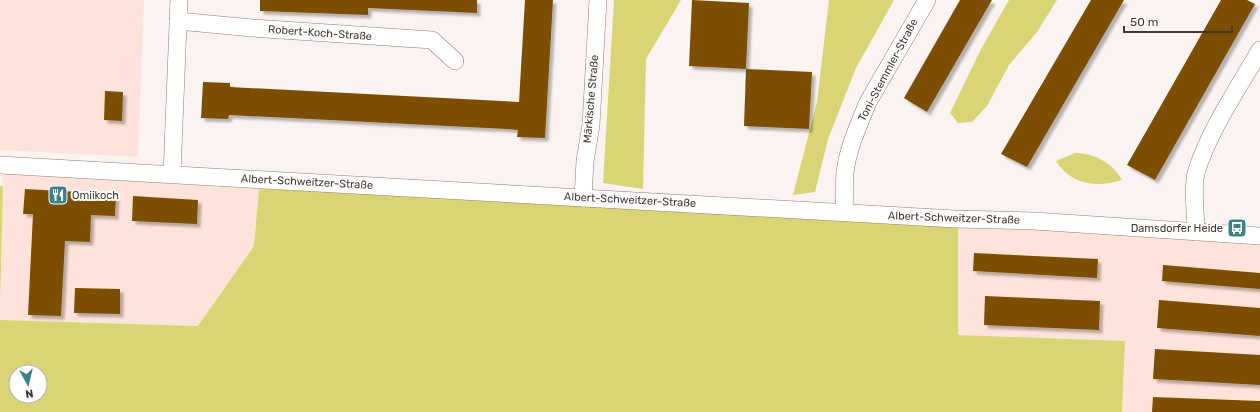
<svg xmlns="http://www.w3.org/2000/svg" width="1260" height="412" viewBox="0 0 1260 412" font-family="Rubik,sans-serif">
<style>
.built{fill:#fee3db}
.green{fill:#dad574;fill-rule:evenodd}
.building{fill:#7b4f03;filter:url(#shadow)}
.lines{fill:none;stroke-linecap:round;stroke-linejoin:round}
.minor-casing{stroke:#99796f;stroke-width:18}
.minor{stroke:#fff;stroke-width:17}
.labels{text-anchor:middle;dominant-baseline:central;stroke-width:4;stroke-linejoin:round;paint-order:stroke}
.street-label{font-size:11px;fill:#463833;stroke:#fff}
.poi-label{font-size:11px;fill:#463833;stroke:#fff;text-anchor:start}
</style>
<defs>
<filter id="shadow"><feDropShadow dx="3.5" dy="3.5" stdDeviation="1" flood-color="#0004"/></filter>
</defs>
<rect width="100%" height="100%" fill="#faf3f1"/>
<g class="built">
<path d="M0,0h144l-6,157 -138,-7z"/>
<path d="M3,172l256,17 -5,57 -56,80 -198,-6z"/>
<path d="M955,219l305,17v176h-138l3,-71 -167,-5v-107z"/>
</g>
<g class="green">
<path d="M614,0h67l-35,59 -3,130 -40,-6z"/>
<path d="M829,0h65l-38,68 -28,71 -13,53 -22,3 24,-93z"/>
<path d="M1009,0h48l-20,32 -28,33 -22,41 -15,16 -14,1 -8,-10 31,-64z"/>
<path d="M1075,153c19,0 38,10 47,27 -25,8 -51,5 -66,-19z"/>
<path d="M0,186h3l-3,120z"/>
<path d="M259,189l585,23 111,7 3,10v106l167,6 -3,71h-1122v-92l198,6 56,-80zM16,372h24v24h-24z"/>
</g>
<g class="building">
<path d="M260,0h217v13l-109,-5v7l-108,-4z"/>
<path d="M525,0h28l-8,138 -28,-1 1,-7 -11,-1 -278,-14 -1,4 -27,-1 2,-36 27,1v4l289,15z"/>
<path d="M692,0l57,3 -3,66 -57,-3z"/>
<path d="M960,0h32l-65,112 -23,-14z"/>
<path d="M1091,0h33l-97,167 -26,-13z"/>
<path d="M1221,0h26l8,4 -100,176 -28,-15z"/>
<path d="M746,69l66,3 -3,57 -65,-3z"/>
<path d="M105,91l18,1 -1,29 -18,-1z"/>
<path d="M25,189l91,5 -1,22 -24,-1 -1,27 -25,-1 -4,75 -33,-1 5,-101h-10z"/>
<path d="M133,196l65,4 -1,24 -65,-3z"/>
<path d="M974,253l124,6 -1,19 -124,-7z"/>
<path d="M1163,265l97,8v16l-98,-8z"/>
<path d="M75,288l45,1v25l-46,-1z"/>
<path d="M985,296l115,5 -1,29 -115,-5z"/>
<path d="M1159,300l101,8v28l-103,-8z"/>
<path d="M1155,349l105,6v30l-107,-6z"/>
<path d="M1153,397l107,4v11h-108z"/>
</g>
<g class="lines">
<defs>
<g id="minor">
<path d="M178,21l74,7 180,12 23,21"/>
<path d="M0,165l955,54 79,2 226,15"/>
<path d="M172,174l7,-174"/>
<path d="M583,198l2,-37 6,-36 7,-125"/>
<path d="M844,212c1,-13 0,-27 1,-40 3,-24 14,-48 23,-70l59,-102"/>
<path d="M1196,232c0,-17 -4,-43 0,-59 13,-43 42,-84 64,-123"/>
</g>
</defs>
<use href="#minor" class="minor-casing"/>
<use href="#minor" class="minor"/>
</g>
<defs>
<symbol id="restaurant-square" viewBox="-11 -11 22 22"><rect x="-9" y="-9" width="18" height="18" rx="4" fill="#3b818c" stroke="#fff"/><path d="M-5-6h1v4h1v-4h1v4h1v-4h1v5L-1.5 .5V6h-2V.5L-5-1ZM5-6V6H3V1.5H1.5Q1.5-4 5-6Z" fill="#fff"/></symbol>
<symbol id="bus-square" viewBox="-11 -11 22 22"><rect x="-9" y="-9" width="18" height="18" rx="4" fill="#3b818c" stroke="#fff"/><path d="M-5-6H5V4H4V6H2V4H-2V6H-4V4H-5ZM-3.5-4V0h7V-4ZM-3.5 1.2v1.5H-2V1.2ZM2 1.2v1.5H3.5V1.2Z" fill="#fff"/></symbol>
</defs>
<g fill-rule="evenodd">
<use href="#restaurant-square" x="47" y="184" width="22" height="22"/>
<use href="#bus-square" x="1226" y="217" width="22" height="22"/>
</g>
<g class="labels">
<g class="street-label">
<text transform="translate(320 33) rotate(4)">Robert-Koch-Straße</text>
<text transform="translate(888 70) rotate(-62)">Toni-Stemmler-Straße</text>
<text transform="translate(591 99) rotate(-85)">Märkische Straße</text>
<text transform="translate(307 182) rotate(3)">Albert-Schweitzer-Straße</text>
<text transform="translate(630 200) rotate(3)">Albert-Schweitzer-Straße</text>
<text transform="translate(954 218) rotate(2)">Albert-Schweitzer-Straße</text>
</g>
<g class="poi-label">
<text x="72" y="195">Omiikoch</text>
<text x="1223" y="228" text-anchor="end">Damsdorfer Heide</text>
</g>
</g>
<g transform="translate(28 384) rotate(172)"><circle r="19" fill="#ffffff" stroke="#b5afad"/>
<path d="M0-3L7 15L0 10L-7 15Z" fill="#3b818c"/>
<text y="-6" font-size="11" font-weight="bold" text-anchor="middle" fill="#463833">N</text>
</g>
<path d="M1124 26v6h108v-6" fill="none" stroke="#463833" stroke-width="2"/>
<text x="1130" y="26" font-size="12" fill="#463833" stroke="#ffffff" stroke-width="3" paint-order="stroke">50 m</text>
</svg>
